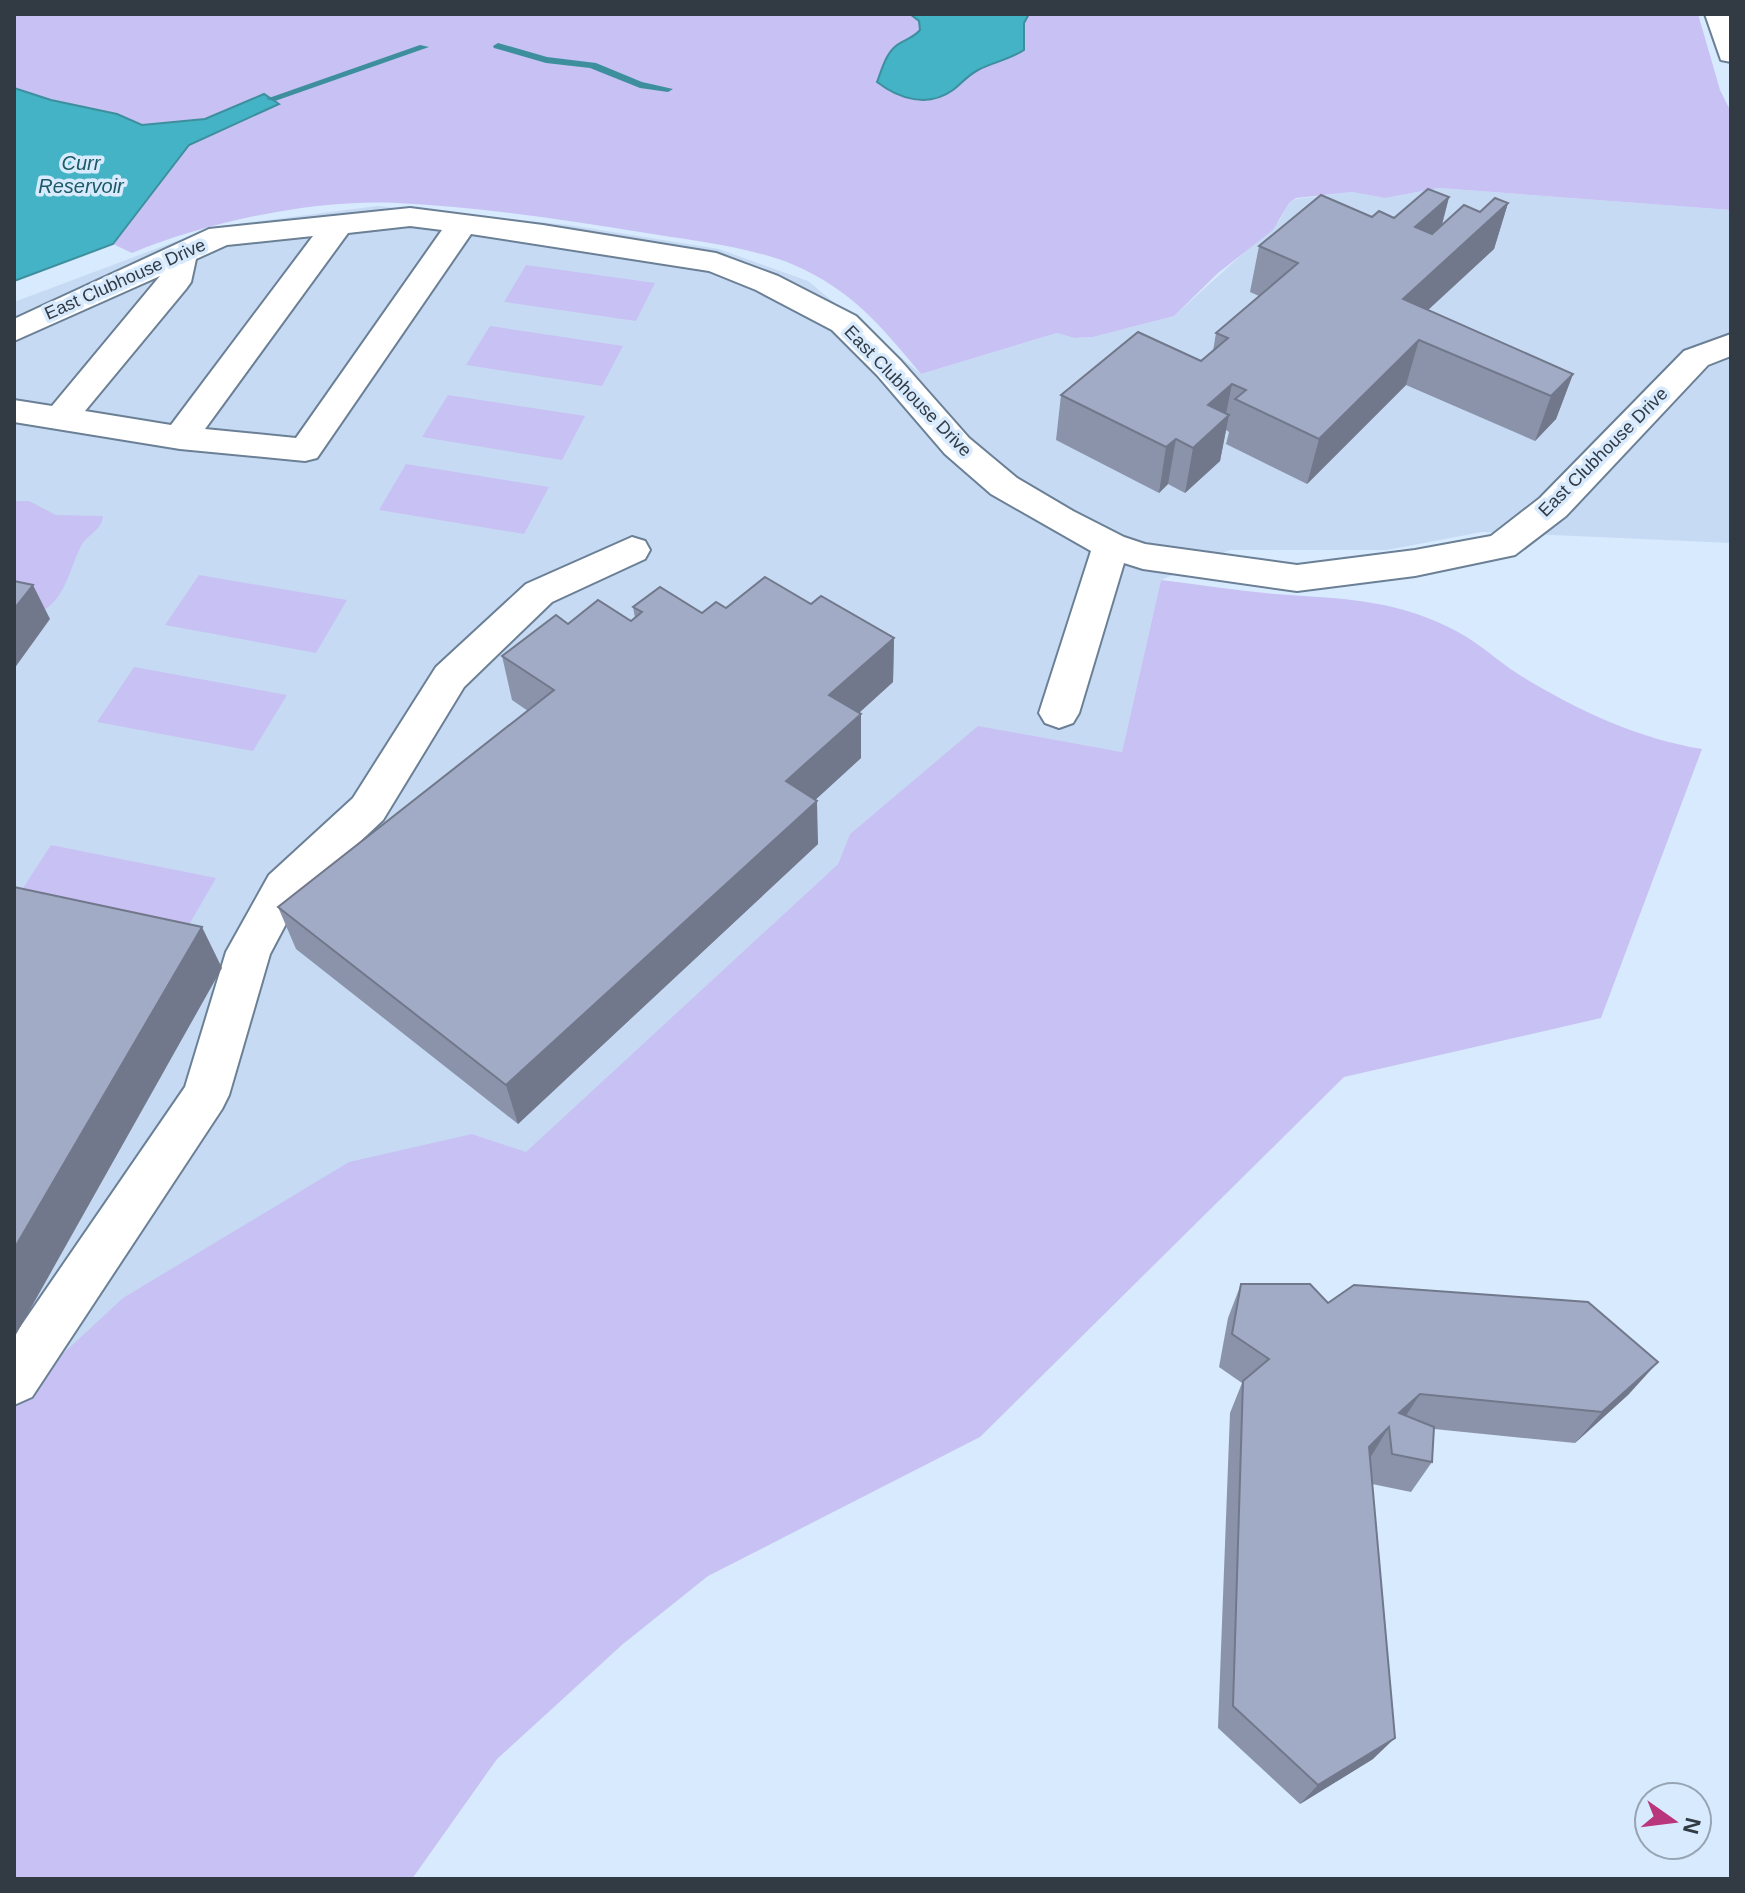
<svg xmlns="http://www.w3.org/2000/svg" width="1745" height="1893" viewBox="0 0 1745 1893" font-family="Arial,sans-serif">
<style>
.built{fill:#c6dbf3}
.green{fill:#c8c1f3}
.water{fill:#43b3c5;stroke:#3e8f9e;stroke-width:2}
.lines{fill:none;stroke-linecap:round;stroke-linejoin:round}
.stream{fill:#3e8f9e;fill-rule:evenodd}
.minor-casing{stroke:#6b7f95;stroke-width:4}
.minor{fill:#fff;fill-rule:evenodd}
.wall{fill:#8b93aa}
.shaded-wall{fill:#71788b}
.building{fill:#a2abc6;stroke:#71788b;stroke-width:2}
.labels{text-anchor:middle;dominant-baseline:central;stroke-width:7;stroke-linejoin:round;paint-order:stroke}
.far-street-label{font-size:18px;fill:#323a44;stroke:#d8eafd}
.far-water-label{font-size:20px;font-style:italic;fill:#1c5a64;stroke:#d8eafd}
</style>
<rect width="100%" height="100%" fill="#d8eafd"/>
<path class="built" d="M1439,188l292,22v333l-249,-11 -95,18h-157l-69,30 -39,172 -144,-25 -128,107 -12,30 -312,289 -54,-19 -458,265v-1097l200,-75 163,-21 192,19 150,24 89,32 113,93 136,-41 17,5 19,-1 81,-21 105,-95 10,-18 7,-4 56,-7 33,6z"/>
<g class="green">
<path d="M14,14h1684l22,76 11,22v98l-292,-22 -54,10 -33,-6 -56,6 -7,5 -16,27 -55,43 -44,43 -81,21 -19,1 -17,-5 -136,41c-39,-47 -69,-84 -127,-109 -45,-19 -106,-25 -154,-33 -80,-13 -161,-25 -242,-29 -83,-4 -189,18 -266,50l-19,-9 76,-99 89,-42 -14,-9 -59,25 -63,6 -25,-11 -66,-14 -37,-12z"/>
<path d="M526,265l129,18 -19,38 -132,-19z"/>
<path d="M490,326l133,20 -21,40 -136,-21z"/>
<path d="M448,395l137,21 -23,44 -140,-23z"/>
<path d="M406,464l143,23 -25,47 -145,-24z"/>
<path d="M14,501h15l27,14 47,1c-1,14 -15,18 -22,30 -12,24 -15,52 -40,66l-27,-5z"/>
<path d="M199,575l148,25 -31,53 -151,-28z"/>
<path d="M1161,580c42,5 84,12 127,15 62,4 113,6 170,37 21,11 40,29 60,42 57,35 118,64 184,75l-101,269 -257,59 -364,360 -272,139 -85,68 -126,115 -85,120h-398v-480l109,-101 226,-136 123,-28 54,18 312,-288 12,-30 128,-108 144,26z"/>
<path d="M134,667l153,28 -34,56 -156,-29z"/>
<path d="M51,845l165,33 -38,66 -164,-42z"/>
</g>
<g class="water">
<path d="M910,14h119l-5,9v27c-15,10 -31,12 -46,20 -11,6 -16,13 -25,20 -25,18 -54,9 -76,-8 5,-13 9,-29 20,-37 9,-6 16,-7 23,-15l-1,-9z"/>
<path d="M14,88l37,12 66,14 25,11 63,-6 59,-25 15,10 -90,41 -76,99 -99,37z"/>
</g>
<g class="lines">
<g class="stream">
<path d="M498,43l49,14 49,6 46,19 31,7 -5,3 -28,-4 -50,-20 -44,-5 -52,-15 -1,-2z"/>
<path d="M420,45l9,2 -154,54 -9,-2z"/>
</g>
<defs>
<g id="minor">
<path d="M1705,14h26v48l-10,-2z"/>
<path d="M410,208l133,17 173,28 62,23 78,40 45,45 68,77 48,40 56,33 51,26 21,7 152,21 118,-15 76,-14 49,-38 144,-147 47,-17v22l-23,9 -142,151 -51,39 -100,21 -118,15 -154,-22 -19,-6 -45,150 -6,10 -14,5 -14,-5 -6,-10 52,-162 -100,-57 -46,-40 -68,-79 -45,-45 -76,-40 -47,-19 -238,-37 -154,224 -12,3 -125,-12 -166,-27v-22l38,6 108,-130 -146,65v-22l195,-90zM410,226l32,4 -146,208 -91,-9 143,-196zM313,236l-142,189 -86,-14 101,-122 5,-7 5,-23 31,-14z"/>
<path d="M632,537l13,4 5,9 -5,9 -93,43 -88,85 -81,133 -84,79 -29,55 -41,141 -7,14 -190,288 -18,8v-69l171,-249 41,-135 43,-77 84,-77 83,-131 90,-83z"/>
</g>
</defs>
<use href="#minor" class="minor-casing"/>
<use href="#minor" class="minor"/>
</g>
<g class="wall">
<path d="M1449,197l-7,28 66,-22 -14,46 -66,61 145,64 -17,45 -21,22 -129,-56 -99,99 -81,-40 3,-12 -3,-2 -6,31 -35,32 -17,-9 -9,9 -103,-53 5,-45 140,-34 12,-10 3,-18 43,-37 -9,-4 9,-46 113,-29 22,1z"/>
<path d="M811,604l83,34 -1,44 -34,31 2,45 -46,42 3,44 -300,280 -222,-175 -18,-42 250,-196 -16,-11 -10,-44 66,-32 63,-3 4,-3 -2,-11 69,6 24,-5z"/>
<path d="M1241,1284l87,19 301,91 -54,49 -141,-14 -2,33 -21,30 -39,-8 1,275 -73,45 -82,-76 12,-315 12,-30 -23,-16 9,-49z"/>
</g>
<g class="shaded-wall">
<path d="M1449,197l-12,46 -22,-16z"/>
<path d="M1508,203l-14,46 -104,96 13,-46z"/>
<path d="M1419,340l-13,45 -99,99 12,-45z"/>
<path d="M1573,374l-17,45 -21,22 16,-45z"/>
<path d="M1232,384l-7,35 4,-4 -9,46 -35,32 8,-45 15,-43z"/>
<path d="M1176,439l-8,45 -9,9 7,-46z"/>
<path d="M33,585l17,34 -36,50v-60z"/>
<path d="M894,638l-1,44 -63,57 -1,-44z"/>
<path d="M861,714v44l-72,66 -3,-43z"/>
<path d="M817,801l1,43 -300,280 -12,-39z"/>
<path d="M202,927l20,41 -208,370v-89z"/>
<path d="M1658,1362l-29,32 -54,49 27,-31z"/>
<path d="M1420,1394l-20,31 -1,-12z"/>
<path d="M1389,1427l-19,31 -1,-11z"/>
<path d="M1395,1738l-22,21 -73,45 18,-19z"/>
</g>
<g class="building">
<path d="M1428,189l21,8 -34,30 17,7 32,-29 16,7 15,-14 13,5 -105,96 170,75 -22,22 -132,-56 -100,99 -84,-40 11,-9 -14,-6 -24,21 21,10 -36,33 -17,-9 -10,8 -105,-52 77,-63 63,29 27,-23 -12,-5 82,-70 -39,-17 62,-51 51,22 7,-6 15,7z"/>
<path d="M765,577l46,27 10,-8 73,42 -65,57 32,19 -75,67 31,20 -311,284 -228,-178 276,-217 -52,-34 54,-41 12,9 30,-24 33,21 11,-9 -9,-5 27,-20 42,26 14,-11 10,6z"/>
<path d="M14,581l19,4 -19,24z"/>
<path d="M14,887l188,40 -188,322z"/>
<path d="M1241,1284h69l18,19 26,-18 234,17 70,60 -56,50 -182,-18 -21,19 35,14 -2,35 -40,-8 -3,-27 -20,20 26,291 -77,47 -85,-79 10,-325 26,-22 -37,-25z"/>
</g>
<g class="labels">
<g class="far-street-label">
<text transform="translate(125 279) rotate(-24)">East Clubhouse Drive</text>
<text transform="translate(908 391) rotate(46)">East Clubhouse Drive</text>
<text transform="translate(1603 452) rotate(-45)">East Clubhouse Drive</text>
</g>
<g class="far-water-label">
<text x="81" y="163">Curr<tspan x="81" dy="23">Reservoir</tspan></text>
</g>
</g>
<rect width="1745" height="1893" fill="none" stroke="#323a44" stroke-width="32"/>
<g transform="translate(1673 1821) rotate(104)"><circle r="38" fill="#d8eafd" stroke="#96a4b3" stroke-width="2"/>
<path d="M0-6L14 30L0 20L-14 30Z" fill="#b9357c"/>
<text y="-12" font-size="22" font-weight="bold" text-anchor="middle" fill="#323a44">N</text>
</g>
</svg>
